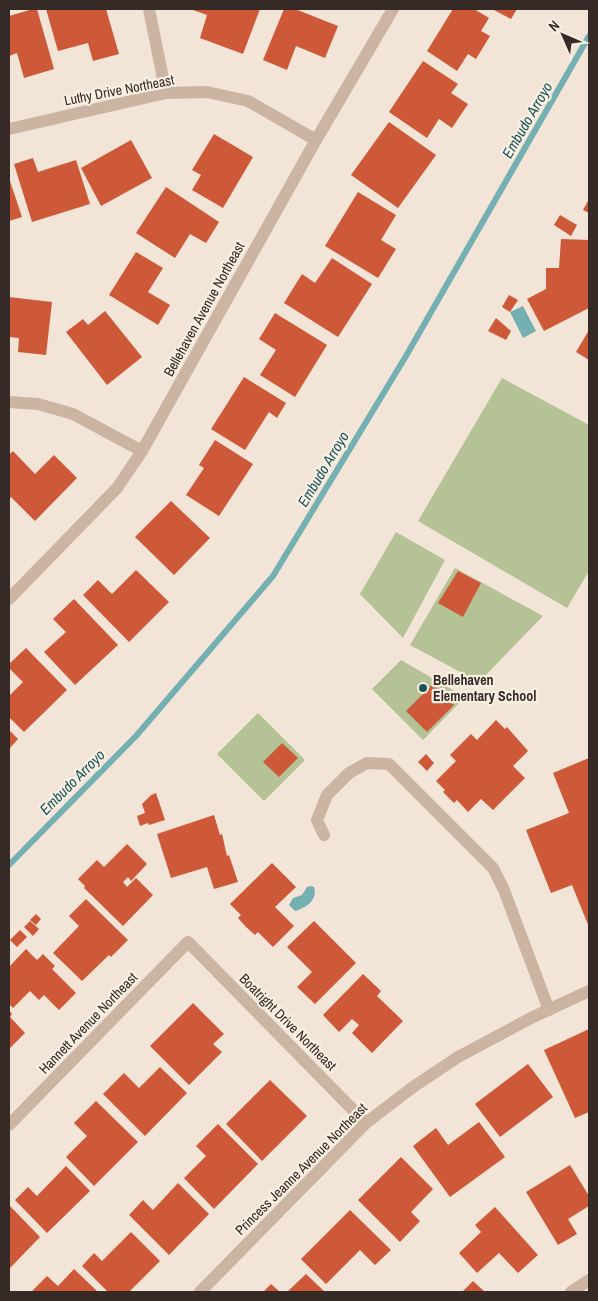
<svg xmlns="http://www.w3.org/2000/svg" width="598" height="1301" viewBox="0 0 598 1301" font-family="'Archivo Narrow',sans-serif">
<style>
.green{fill:#b4c296}
.water{fill:#74b0b1}
.lines{fill:none;stroke-linecap:round;stroke-linejoin:round}
.stream{stroke:#74b0b1;stroke-width:6}
.building{fill:#ce5938}
.minor{stroke:#cbb4a2;stroke-width:12}
.poi-dot{fill:#185659;stroke:#faefe3;stroke-width:2}
.labels{text-anchor:middle;dominant-baseline:central;stroke-width:4.5;stroke-linejoin:round;paint-order:stroke}
.street-label{font-size:14px;fill:#352a25;stroke:#faefe3}
.poi-label{font-size:14px;font-weight:bold;fill:#352a25;stroke:#faefe3;text-anchor:start}
.water-label{font-size:15px;font-style:italic;fill:#185659;stroke:#faefe3}
</style>
<rect width="100%" height="100%" fill="#f2e4d6"/>
<g class="green">
<path d="M502,378l87,47v146l-22,37 -149,-87z"/>
<path d="M396,532l49,28 -42,78 -43,-44z"/>
<path d="M455,568l88,48 -64,66 -69,-37z"/>
<path d="M401,660l64,37 -42,43 -51,-51z"/>
<path d="M258,713l47,47 -41,41 -47,-47z"/>
</g>
<g class="water">
<path d="M523,306l13,25 -13,7 -13,-26z"/>
<path d="M311,886l3,1c4,13 -8,21 -19,24l-6,-6 4,-7 9,-3 5,-8z"/>
</g>
<g class="lines">
<path class="stream" d="M9,865l127,-129 137,-160 133,-220 183,-320"/>
</g>
<g class="building">
<path d="M33,9h4l17,60 -30,9 -7,-25 -8,3v-40z"/>
<path d="M46,9h60l13,45 -26,7 -5,-18 -30,8z"/>
<path d="M190,9h70l-17,45 -43,-16 7,-23z"/>
<path d="M284,9h11l43,17 -13,32 -29,-12 -9,24 -24,-10z"/>
<path d="M453,9h21l15,9 -8,13 9,5 -14,23 -8,-5 -11,17 -30,-20z"/>
<path d="M492,9h25l-6,10z"/>
<path d="M423,61l35,23 -7,9 17,11 -16,24 -13,-9 -12,19 -38,-26z"/>
<path d="M389,122l47,33 -38,53 -47,-33z"/>
<path d="M214,134l39,23 -30,51 -31,-18 9,-15 -9,-5z"/>
<path d="M131,140l21,38 -51,28 -20,-38z"/>
<path d="M33,158l5,14 38,-12 14,44 -58,18 -18,-58z"/>
<path d="M9,178l13,39 -13,4z"/>
<path d="M166,187l53,35 -13,21 -16,-9 -15,24 -39,-25z"/>
<path d="M358,192l38,23 -15,25 15,9 -18,29 -53,-32z"/>
<path d="M589,199v14l-6,-3z"/>
<path d="M560,215l17,10 -6,11 -17,-11z"/>
<path d="M561,239l28,1v68l-45,23 -17,-32 19,-10v-21h13z"/>
<path d="M136,252l27,16 -15,24 22,13 -12,20 -49,-30z"/>
<path d="M332,258l40,26 -34,53 -54,-34 18,-29 13,9z"/>
<path d="M509,295l9,5 -8,12 -8,-5z"/>
<path d="M9,297l43,5 -6,53 -28,-3 1,-14 -10,-1z"/>
<path d="M105,311l37,46 -35,28 -41,-53 17,-13 5,6z"/>
<path d="M275,313l52,32 -32,52 -35,-22 16,-25 -17,-11z"/>
<path d="M496,318l15,13 -5,9 -18,-9z"/>
<path d="M589,330v30l-13,-8z"/>
<path d="M244,377l42,26 -9,15 -8,-6 -24,38 -34,-21z"/>
<path d="M215,440l38,24 -34,52 -33,-21 18,-27 -5,-3z"/>
<path d="M13,451l22,23 19,-19 23,23 -42,43 -24,-24 -2,3v-45z"/>
<path d="M171,501l39,37 -36,37 -39,-38z"/>
<path d="M136,570l33,32 -40,40 -46,-47 15,-15 14,14z"/>
<path d="M458,571l23,12 -18,34 -25,-14z"/>
<path d="M74,599l44,46 -43,40 -31,-33 22,-20 -13,-13z"/>
<path d="M26,648l41,42 -43,42 -15,-15v-21l14,-14 -14,-14v-4z"/>
<path d="M433,684l21,21 -27,27 -21,-21z"/>
<path d="M496,720l9,9 2,-2 21,24 -15,15 12,12 -32,32 -12,-11 -13,13 -11,-12 -3,3 -11,-11 2,-2 -9,-9 20,-20 -6,-6 21,-21 6,6z"/>
<path d="M9,730l9,9 -9,10z"/>
<path d="M282,743l16,15 -19,19 -16,-15z"/>
<path d="M426,754l8,9 -7,8 -9,-9z"/>
<path d="M589,758v169l-17,-42 -21,8 -25,-63 43,-17 -16,-40z"/>
<path d="M156,793l9,27 -16,5 -1,-2 -8,3 -3,-10 8,-3 -3,-9 9,-9z"/>
<path d="M214,815l6,20 2,-1 5,22 2,-1 9,27 -24,7 -7,-22 -36,11 -14,-44z"/>
<path d="M127,844l20,20 -16,17 -3,-4 -5,5 4,5 9,-9 17,17 -30,31 -39,-38 1,-2 -7,-7 19,-19 7,7z"/>
<path d="M272,863l24,24 -21,20 19,19 -21,21 -15,-15 -3,3 -9,-8 -8,-9 3,-3 -11,-11z"/>
<path d="M86,899l42,41 -17,17 -2,-2 -27,26 -29,-28 26,-27 -10,-10z"/>
<path d="M36,914l5,5 -5,6 -6,-5z"/>
<path d="M30,921l9,8 -6,7 -9,-9z"/>
<path d="M314,921l42,42 -41,41 -18,-17 15,-15 -25,-25z"/>
<path d="M20,930l7,7 -10,10 -7,-7z"/>
<path d="M26,949l11,11 6,-6 12,12 -3,3 24,24 -17,17 -15,-15 -5,5 -9,-9 -17,17 -4,-4v-37z"/>
<path d="M363,974l18,17 -4,5 26,25 -31,32 -20,-20 7,-8 -7,-6 -13,13 -16,-17z"/>
<path d="M193,1003l31,31 -11,10 9,8 -33,33 -39,-39z"/>
<path d="M9,1010l3,4 -2,3 15,16 -16,16z"/>
<path d="M589,1029v83l-14,6 -31,-68z"/>
<path d="M528,1064l25,33 -53,40 -25,-33z"/>
<path d="M160,1067l27,26 -42,43 -42,-42 21,-21 15,15z"/>
<path d="M270,1080l37,36 -45,45 -36,-37z"/>
<path d="M96,1101l42,41 -44,44 -28,-29 21,-21 -13,-13z"/>
<path d="M479,1122l26,35 -55,40 -37,-51 23,-18 12,17z"/>
<path d="M218,1124l40,40 -44,45 -30,-31 22,-22 -10,-10z"/>
<path d="M401,1157l32,32 -22,23 9,9 -20,21 -42,-42z"/>
<path d="M570,1165l19,31v10l-21,13 9,15 -19,11 -32,-53z"/>
<path d="M66,1166l24,25 -43,42 -32,-33 13,-13 9,9z"/>
<path d="M178,1183l31,31 -40,41 -40,-40 14,-15 10,10z"/>
<path d="M9,1205l31,32 -31,32z"/>
<path d="M495,1207l43,48 -20,18 -19,-20 -22,20 -18,-20 22,-21 -6,-7z"/>
<path d="M350,1210l41,40 -16,15 -15,-15 -34,34 -25,-25z"/>
<path d="M131,1232l29,29 -31,31h-21l-26,-26 12,-13 8,8z"/>
<path d="M74,1269l24,23h-67l16,-16 11,10z"/>
<path d="M306,1274l19,18h-38z"/>
<path d="M473,1281l12,11h-23z"/>
<path d="M271,1284l9,8h-17z"/>
</g>
<g class="lines">
<g class="minor">
<path d="M149,9l17,84"/>
<path d="M9,129l157,-36 41,-1 41,9 68,39"/>
<path d="M9,402l29,2 35,10 69,37"/>
<path d="M9,599l108,-111 25,-37 174,-311 77,-131"/>
<path d="M324,835l-7,-15 10,-25 22,-22 18,-10 22,1 104,104 11,22 45,120"/>
<path d="M9,1125l179,-183 178,181"/>
<path d="M200,1292l166,-169 47,-36 45,-30 73,-39 58,-27"/>
<path d="M571,1292l18,-12"/>
</g>
</g>
<circle class="poi-dot" cx="423" cy="688" r="5"/>
<g class="labels">
<g class="street-label">
<text transform="translate(119 90) rotate(-11)">Luthy Drive Northeast</text>
<text transform="translate(204 309) rotate(-61)">Bellehaven Avenue Northeast</text>
<text transform="translate(288 1022) rotate(45)">Boatright Drive Northeast</text>
<text transform="translate(88 1023) rotate(-46)">Hannett Avenue Northeast</text>
<text transform="translate(301 1169) rotate(-45)">Princess Jeanne Avenue Northeast</text>
</g>
<g class="poi-label">
<text x="433" y="680">Bellehaven<tspan x="433" dy="16">Elementary School</tspan></text>
</g>
<g class="water-label">
<text transform="translate(527 120) rotate(-60)">Embudo Arroyo</text>
<text transform="translate(323 469) rotate(-59)">Embudo Arroyo</text>
<text transform="translate(72 782) rotate(-45)">Embudo Arroyo</text>
</g>
</g>
<rect width="598" height="1301" fill="none" stroke="#352a25" stroke-width="20"/>
<g transform="translate(563 35) rotate(315)" stroke="#faefe3" stroke-width="4" paint-order="stroke">
<path d="M0-4L9 19L0 12L-9 19Z" fill="#352a25"/>
<text y="-8" font-size="14" font-weight="bold" text-anchor="middle" fill="#352a25">N</text>
</g>
</svg>
